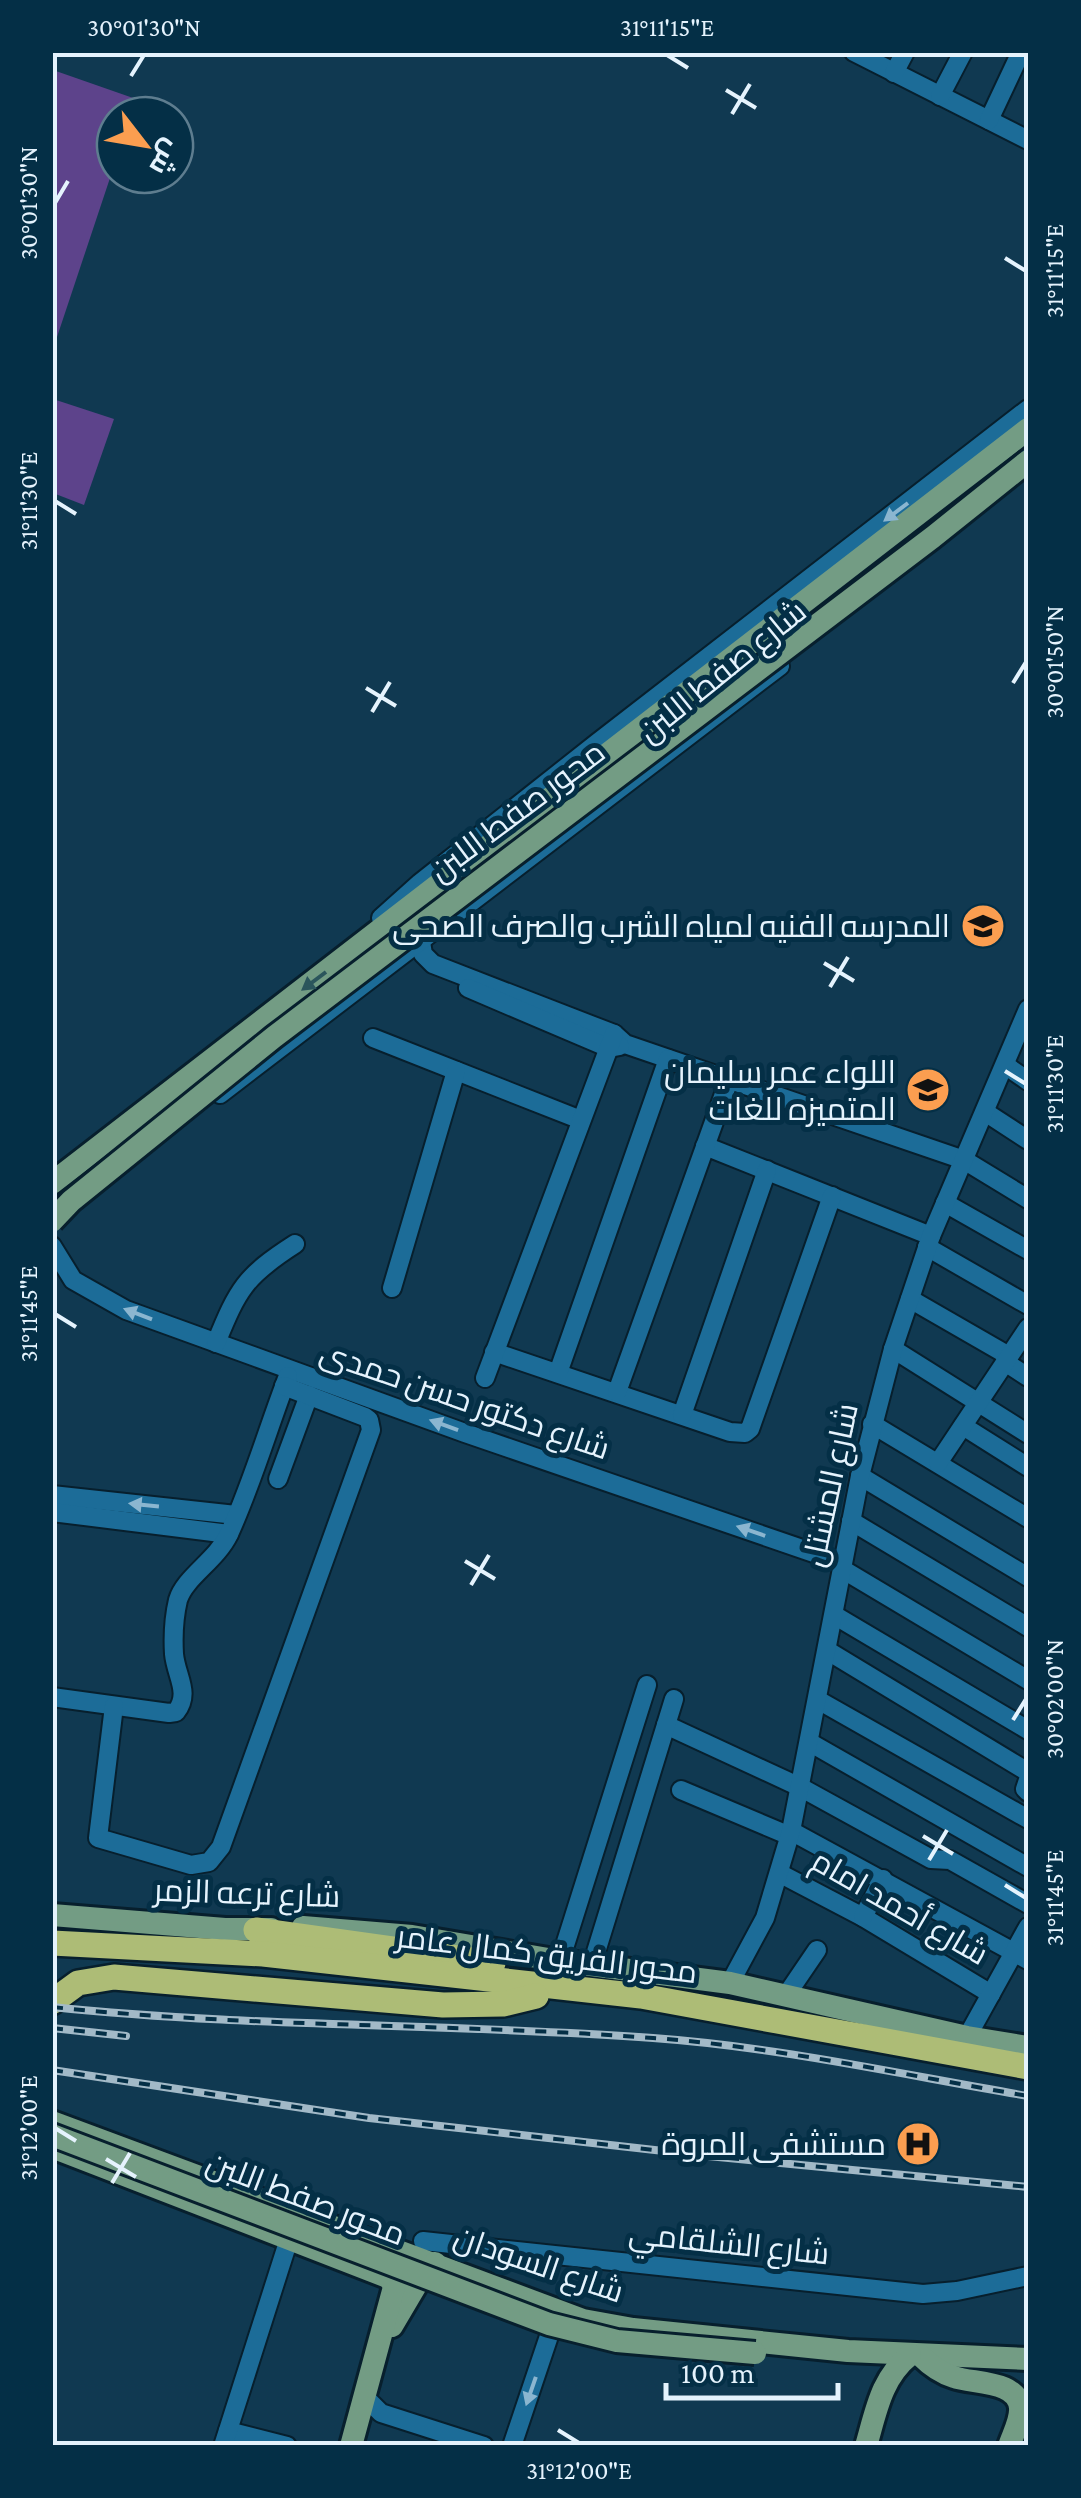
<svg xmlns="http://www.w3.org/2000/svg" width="1081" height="2498" viewBox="0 0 1081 2498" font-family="'Crimson Pro',Cairo,serif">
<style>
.green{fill:#5d438b}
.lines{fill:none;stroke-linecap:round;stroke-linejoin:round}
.minor-casing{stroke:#071f2d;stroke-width:22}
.major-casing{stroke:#071f2d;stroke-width:28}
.highway-casing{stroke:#071f2d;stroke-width:30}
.minor{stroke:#1c6c98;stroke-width:18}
.major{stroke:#739c84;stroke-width:22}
.highway{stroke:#adbc76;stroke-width:25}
.rail-casing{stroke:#a2b9c7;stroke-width:8}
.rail{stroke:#042f46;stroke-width:4;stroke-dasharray:11;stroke-linecap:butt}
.major-bridge-casing{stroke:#071f2d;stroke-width:28;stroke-linecap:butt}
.major-bridge{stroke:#739c84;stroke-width:22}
.oneway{fill:#8bb6d0}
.oneway2{fill:#2b555c}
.ticks{fill:none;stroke:#e5f3fd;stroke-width:4}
.labels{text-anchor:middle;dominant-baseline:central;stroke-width:10;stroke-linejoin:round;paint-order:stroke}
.street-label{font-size:32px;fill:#e5f3fd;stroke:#042f46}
.poi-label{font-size:32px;fill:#e5f3fd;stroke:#042f46;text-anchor:end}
.neatline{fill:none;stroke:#e5f3fd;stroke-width:4}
.ticks-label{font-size:25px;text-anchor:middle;fill:#e5f3fd}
</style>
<rect width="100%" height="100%" fill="#103951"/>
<g class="green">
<path d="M53,70l83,29 -5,16h-16v48l-62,186z"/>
<path d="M56,400l58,19 -30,86 -31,-12 -1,-84z"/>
</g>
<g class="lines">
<defs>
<g id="minor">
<path d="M854,52l174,88"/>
<path d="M894,73l11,-21"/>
<path d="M940,96l23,-44"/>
<path d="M989,120l32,-68"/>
<path d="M381,918l39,-35 177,-140 431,-334"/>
<path d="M421,942l2,12 10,10 181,70 11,10 339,116 64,39"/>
<path d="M468,988l141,60 11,-2"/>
<path d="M373,1038l208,82"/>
<path d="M1005,1065l23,16"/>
<path d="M220,1094l560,-428"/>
<path d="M985,1112l43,28"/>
<path d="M705,1146l226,90"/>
<path d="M945,1203l83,47"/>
<path d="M52,1246l21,34 53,30 339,123 378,130"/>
<path d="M927,1247l101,58"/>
<path d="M392,1288l64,-217"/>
<path d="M910,1299l99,57"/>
<path d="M216,1343c22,-54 29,-67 79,-99"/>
<path d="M893,1349l135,85"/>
<path d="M494,1352l236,80 15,1 5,-4 82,-233"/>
<path d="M1005,1362l23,15"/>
<path d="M558,1373l110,-314"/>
<path d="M485,1378l129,-344"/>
<path d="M617,1392l112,-312"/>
<path d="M682,1415l85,-245"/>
<path d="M872,1424l156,94"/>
<path d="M963,1426l65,41"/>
<path d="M938,1463l90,-135"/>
<path d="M860,1476l168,101"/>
<path d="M278,1479l31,-84"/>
<path d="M52,1495l184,20"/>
<path d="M52,1512l177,22"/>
<path d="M851,1521l177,106"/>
<path d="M842,1569l186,111"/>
<path d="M834,1615l194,115"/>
<path d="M828,1651l200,121"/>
<path d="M52,1697l117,16 7,-1c15,-19 0,-36 -2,-58 -1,-17 0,-37 4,-54 7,-23 38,-39 51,-66 23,-50 39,-106 59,-158"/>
<path d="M818,1700l210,119"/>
<path d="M114,1706l-16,132 93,27 18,-3 12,-15 150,-417 -2,-10 -4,-3 -81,-31"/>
<path d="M666,1725l134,62 131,72 19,1 78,44"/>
<path d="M809,1742l219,125"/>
<path d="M1028,1780l-3,9 3,3"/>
<path d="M681,1790l109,46"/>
<path d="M791,1831l237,129"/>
<path d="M779,1873l84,44 128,77"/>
<path d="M863,1917l20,-38"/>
<path d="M560,1961l87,-276"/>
<path d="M592,1965l82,-266"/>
<path d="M730,1983l35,-65 26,-87 69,-355 33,-127 38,-113 97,-227"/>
<path d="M785,1997l32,-47"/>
<path d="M967,2037l61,-110"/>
<path d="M423,2241l500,53 34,-3 71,-15"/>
<path d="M365,2397l16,16 103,33"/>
<path d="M228,2431l59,15"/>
<path d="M223,2446l66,-207"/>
<path d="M512,2446l37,-110"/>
</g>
<g id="major">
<path d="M52,1183l976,-754"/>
<path d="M52,1915l173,14h46"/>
<path d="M303,1927l109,9 148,25 170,22 237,54 61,10"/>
<path d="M52,2122l531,198 50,9 215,22 180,8"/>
<path d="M52,2147l338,131"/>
<path d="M392,2326l26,-44 17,-19"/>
<path d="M921,2356c10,10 20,17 33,21 19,7 64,3 66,31 1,12 -7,26 -11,38"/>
<path d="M351,2446l43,-159 -4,-9"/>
<path d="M866,2446c10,-34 15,-68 44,-91"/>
</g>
<g id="highway">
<path d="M256,1930l237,33"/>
<path d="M52,1943l211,11 378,42 387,71"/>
<path d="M52,2002l26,-19 36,-6 329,28 60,-1 33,-8"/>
</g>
</defs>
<use href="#minor" class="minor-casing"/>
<use href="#major" class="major-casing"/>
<use href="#highway" class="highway-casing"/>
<use href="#minor" class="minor"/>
<use href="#major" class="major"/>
<use href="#highway" class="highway"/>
<defs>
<g id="rail">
<path d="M52,2007c200,21 401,16 601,31 126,9 251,37 375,58"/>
<path d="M52,2028l74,8"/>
<path d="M52,2070l317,48 339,38 320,31"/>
</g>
</defs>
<use href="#rail" class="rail-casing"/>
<use href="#rail" class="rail"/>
<defs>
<g id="major-bridge">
<path d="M52,1221l19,-20 203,-164 659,-500 95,-76"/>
<path d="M52,2135l497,189 68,17 138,12"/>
</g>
</defs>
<use href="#major-bridge" class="major-bridge-casing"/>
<use href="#major-bridge" class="major-bridge"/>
</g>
<defs><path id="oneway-solid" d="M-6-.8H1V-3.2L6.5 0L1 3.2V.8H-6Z" transform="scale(2.5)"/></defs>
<g class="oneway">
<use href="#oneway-solid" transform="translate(896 512) rotate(143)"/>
<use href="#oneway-solid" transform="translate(138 1314) rotate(-159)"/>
<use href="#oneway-solid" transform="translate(444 1425) rotate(-160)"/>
<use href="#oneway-solid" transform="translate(144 1505) rotate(-174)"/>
<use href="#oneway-solid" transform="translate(751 1531) rotate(-161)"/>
<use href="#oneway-solid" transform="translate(531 2391) rotate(109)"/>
</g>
<use class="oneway2" href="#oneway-solid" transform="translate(314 981) rotate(143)"/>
<path class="ticks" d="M667,55l21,13M131,76l13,-21M726,90l30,18M732,114l18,-30M55,203l13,-22M1005,258l21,13M55,501l21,13M1013,683l13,-21M366,688l30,18M372,712l18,-30M824,963l30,18M830,987l18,-30M1005,1071l21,13M55,1314l21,13M465,1561l30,18M471,1585l18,-30M1013,1720l13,-21M923,1836l30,18M929,1860l18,-30M1005,1885l21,13M55,2128l21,13M106,2159l30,18M112,2183l18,-30M558,2430l21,13"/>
<defs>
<symbol id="school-disc" viewBox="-11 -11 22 22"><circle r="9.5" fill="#fb9e50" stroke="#042f46"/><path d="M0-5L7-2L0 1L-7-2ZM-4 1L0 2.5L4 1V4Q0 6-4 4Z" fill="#111"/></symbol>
<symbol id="hospital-disc" viewBox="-11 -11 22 22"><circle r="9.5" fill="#fb9e50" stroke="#042f46"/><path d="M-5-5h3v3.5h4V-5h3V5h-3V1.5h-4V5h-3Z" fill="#111"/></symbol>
</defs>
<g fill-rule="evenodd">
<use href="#school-disc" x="958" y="901" width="50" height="50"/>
<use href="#school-disc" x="903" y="1065" width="50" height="50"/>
<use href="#hospital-disc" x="893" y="2119" width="50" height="50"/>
</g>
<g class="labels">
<g class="street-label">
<text transform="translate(722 671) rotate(-39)">شارع صفط اللبن</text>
<text transform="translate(517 811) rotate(-37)">محور صفط اللبن</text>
<text transform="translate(465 1400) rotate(19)">شارع دكتور حسن حمدى</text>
<text transform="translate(830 1485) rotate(-78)">شارع المشتل</text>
<text transform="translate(247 1893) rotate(2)">شارع ترعه الزمر</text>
<text transform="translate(900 1907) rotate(30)">شارع أحمد امام</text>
<text transform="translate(547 1954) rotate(7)">محور الفريق كمال عامر</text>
<text transform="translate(306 2198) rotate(21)">محور صفط اللبن</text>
<text transform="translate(729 2243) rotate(6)">شارع الشلقامي</text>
<text transform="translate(539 2264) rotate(19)">شارع السودان</text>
</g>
<g class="poi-label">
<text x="950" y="926">المدرسه الفنيه لمياه الشرب والصرف الصحى</text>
<text x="896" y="1072">اللواء عمر سليمان<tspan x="896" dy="37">المتميزه للغات</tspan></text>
<text x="886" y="2144">مستشفى المروة</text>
</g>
</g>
<rect width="1081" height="2498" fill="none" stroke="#042f46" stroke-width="110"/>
<g transform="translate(145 145) rotate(121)"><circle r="48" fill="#042f46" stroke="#5e7d8f" stroke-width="2.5"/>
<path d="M0-8L18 38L0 25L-18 38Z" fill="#fb9e50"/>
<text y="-15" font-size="28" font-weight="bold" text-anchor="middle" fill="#e5f3fd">ش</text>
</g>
<path d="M666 2383v15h172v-15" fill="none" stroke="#e5f3fd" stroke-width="5"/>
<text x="681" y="2383" font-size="30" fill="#e5f3fd" stroke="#042f46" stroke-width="8" paint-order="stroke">100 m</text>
<rect x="55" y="55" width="971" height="2388" class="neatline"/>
<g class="ticks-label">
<text x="144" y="36">30°01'30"N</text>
<text x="667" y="36">31°11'15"E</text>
<text transform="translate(28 203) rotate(-90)" y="9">30°01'30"N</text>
<text transform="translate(1054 271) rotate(-90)" y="9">31°11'15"E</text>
<text transform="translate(28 501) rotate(-90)" y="9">31°11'30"E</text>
<text transform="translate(1054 662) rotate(-90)" y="9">30°01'50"N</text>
<text transform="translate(1054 1084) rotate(-90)" y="9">31°11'30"E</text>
<text transform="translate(28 1314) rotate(-90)" y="9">31°11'45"E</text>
<text transform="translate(1054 1699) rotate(-90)" y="9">30°02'00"N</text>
<text transform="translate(1054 1898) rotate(-90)" y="9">31°11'45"E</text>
<text transform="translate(28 2128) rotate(-90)" y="9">31°12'00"E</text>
<text x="579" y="2479">31°12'00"E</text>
</g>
</svg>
